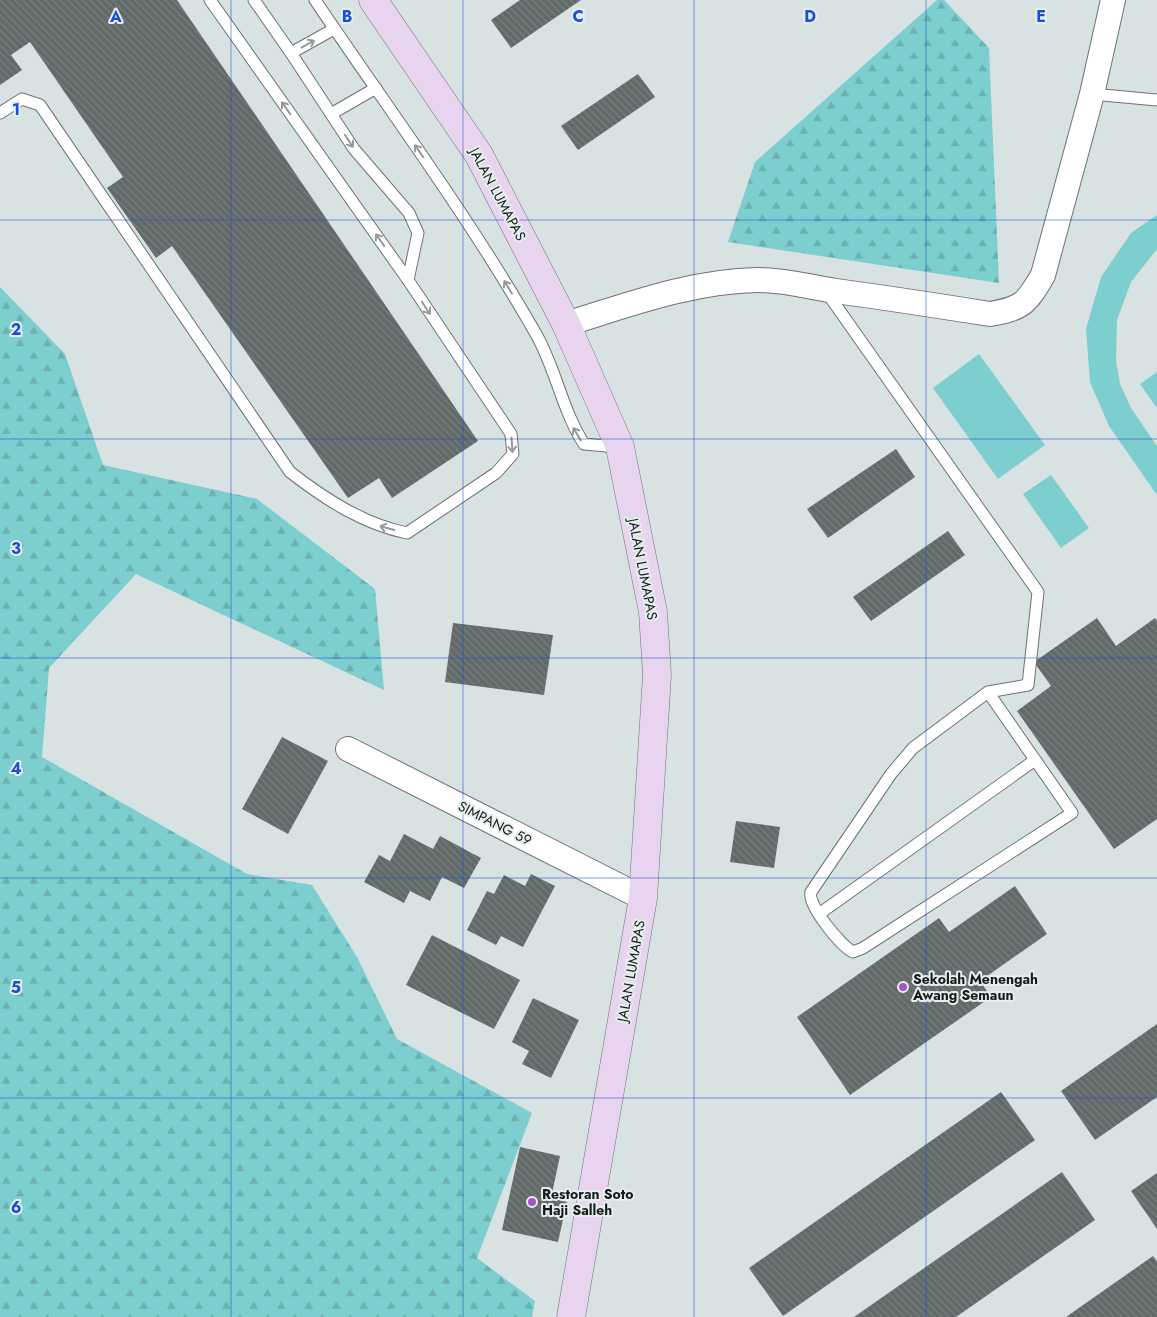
<svg xmlns="http://www.w3.org/2000/svg" width="1157" height="1317" viewBox="0 0 1157 1317" font-family="Jost,sans-serif">
<style>
.forest{fill:url(#forest-firs)}
.garden{fill:#7ccfce}
.building{fill:url(#building-back-hatch)}
.lines{fill:none;stroke-linecap:round;stroke-linejoin:round}
.service-casing{stroke:#6b7473;stroke-width:13}
.minor-casing{stroke:#6b7473;stroke-width:26}
.secondary-casing{stroke:#6b7473;stroke-width:29}
.service{stroke:#fff;stroke-width:11}
.minor{stroke:#fff;stroke-width:24}
.secondary{stroke:#e8d4ee;stroke-width:28}
.oneway{stroke:#979898}
.grid{fill:none;stroke:#1d4ed8;stroke-width:1;stroke-opacity:0.55}
.poi-dot{fill:#a755c4;stroke:#e6efef;stroke-width:2}
.labels{text-anchor:middle;dominant-baseline:central;stroke-width:4;stroke-linejoin:round;paint-order:stroke}
.street-label{font-size:14px;fill:#171b1a;stroke:#e6efef}
.poi-label{font-size:14px;font-weight:bold;fill:#171b1a;stroke:#e6efef;text-anchor:start}
.grid-label{font-size:16px;text-anchor:middle;font-weight:bold;fill:#1d4ed8;stroke:#e6efef;stroke-width:4;stroke-linejoin:round;paint-order:stroke}
</style>
<defs>
<pattern id="forest-firs" width="22" height="20" patternUnits="userSpaceOnUse" patternTransform="scale(1.25)"><rect width="22" height="20" fill="#7ccfce"/><path d="M5 1l3.5 6h-7zM16 11l3.5 6h-7z" fill="#6ab1b0"/></pattern>
<pattern id="building-back-hatch" width="6" height="6" patternUnits="userSpaceOnUse" patternTransform="scale(1.25)"><rect width="6" height="6" fill="#616969"/><path d="M-1 5l2 2M0 0l6 6M5-1l2 2" fill="none" stroke="#777e7d"/></pattern>
</defs>
<rect width="100%" height="100%" fill="#d8e2e2"/>
<g class="forest">
<path d="M937,0h7l45,48 10,235 -271,-41 27,-80z"/>
<path d="M0,287l65,67 38,111 154,34 118,90 9,101 -248,-116 -87,94 -7,89 205,117 65,11 45,72 40,82 135,74 -55,145 58,43 -3,16h-532z"/>
</g>
<g class="garden">
<path d="M1157,215v34l-26,33 -14,38 -1,40 4,24 11,24 26,38v49l-48,-69 -19,-44 -4,-53 15,-52 30,-44z"/>
<path d="M979,354l66,91 -47,34 -65,-91z"/>
<path d="M1157,372v36l-17,-24z"/>
<path d="M1051,475l38,53 -28,20 -38,-54z"/>
</g>
<g class="building">
<path d="M0,0h177l301,441 -86,57 -13,-20 -31,20 -176,-252 -16,12 -49,-70 16,-11 -93,-135 -19,13 11,15 -22,15z"/>
<path d="M520,0h61l-70,48 -20,-28z"/>
<path d="M638,74l17,23 -77,53 -17,-24z"/>
<path d="M896,449l19,28 -87,61 -21,-29z"/>
<path d="M948,531l17,24 -94,66 -18,-24z"/>
<path d="M1097,618l19,28 39,-28 2,3v198l-43,30 -97,-138 34,-25 -17,-24z"/>
<path d="M453,623l100,12 -9,60 -99,-13z"/>
<path d="M282,737l46,24 -40,73 -46,-25z"/>
<path d="M736,821l44,6 -6,41 -44,-6z"/>
<path d="M404,834l29,15 7,-13 41,22 -17,30 -22,-11 -12,24 -20,-10 -6,12 -40,-21 15,-27 11,6z"/>
<path d="M531,874l24,12 -32,61 -22,-11 -5,9 -29,-15 20,-39 7,3 10,-19 21,11z"/>
<path d="M1015,886l32,48 -67,47 11,16 -141,98 -53,-78 142,-99 10,14z"/>
<path d="M432,935l88,45 -26,49 -88,-44z"/>
<path d="M533,998l46,22 -28,58 -29,-14 7,-13 -17,-9z"/>
<path d="M1157,1024v73l-62,43 -34,-49z"/>
<path d="M1001,1092l34,48 -252,176 -34,-48z"/>
<path d="M520,1147l40,9 -9,42 16,4 -9,40 -56,-12z"/>
<path d="M1062,1172l33,48 -139,97h-102z"/>
<path d="M1157,1173v56l-26,-38z"/>
<path d="M1153,1256l4,5v56h-91z"/>
</g>
<g class="lines">
<defs>
<g id="service">
<path d="M210,0l198,280"/>
<path d="M254,0l37,53 43,-24"/>
<path d="M315,0c74,110 155,218 221,334 20,35 26,76 48,110l34,3"/>
<path d="M291,53l40,61"/>
<path d="M1092,94l65,6"/>
<path d="M0,113l22,-14 18,6 250,367c35,27 73,52 117,61l89,-60 17,-19 -2,-20 -103,-154 10,-47 -9,-20 -55,-64 -23,-35 45,-26"/>
<path d="M825,290l213,302 -10,93 -40,7 -75,56 -22,26 -80,118c-4,13 30,54 42,60l10,-4 209,-135 -84,-121"/>
<path d="M819,914l216,-154"/>
</g>
<g id="minor">
<path d="M566,324c62,-19 126,-43 191,-44 30,0 51,7 79,11 52,7 103,15 154,23 32,-5 37,-11 53,-39l49,-181 21,-94"/>
<path d="M348,749l295,149"/>
</g>
<path id="secondary" d="M373,0l106,155 87,169 54,123 33,165 4,63 -14,223 -72,419"/>
</defs>
<use href="#service" class="service-casing"/>
<use href="#minor" class="minor-casing"/>
<use href="#secondary" class="secondary-casing"/>
<use href="#service" class="service"/>
<use href="#minor" class="minor"/>
<use href="#secondary" class="secondary"/>
</g>
<defs><path id="oneway-shaft" d="M-6 0H5M1.5-3L5.5 0L1.5 3" fill="none" stroke-width="1.6" stroke-linecap="round" stroke-linejoin="round" transform="scale(1.25)"/></defs>
<g class="oneway">
<use href="#oneway-shaft" transform="translate(308 44) rotate(-29)"/>
<use href="#oneway-shaft" transform="translate(286 108) rotate(-125)"/>
<use href="#oneway-shaft" transform="translate(349 141) rotate(56)"/>
<use href="#oneway-shaft" transform="translate(419 151) rotate(-124)"/>
<use href="#oneway-shaft" transform="translate(380 240) rotate(-125)"/>
<use href="#oneway-shaft" transform="translate(508 287) rotate(-121)"/>
<use href="#oneway-shaft" transform="translate(426 308) rotate(57)"/>
<use href="#oneway-shaft" transform="translate(577 434) rotate(-121)"/>
<use href="#oneway-shaft" transform="translate(512 445) rotate(86)"/>
<use href="#oneway-shaft" transform="translate(387 528) rotate(-165)"/>
</g>
<path class="grid" d="M231,0v1317M463,0v1317M694,0v1317M926,0v1317M0,220h1157M0,439h1157M0,658h1157M0,878h1157M0,1098h1157"/>
<g class="poi-dot">
<circle cx="903" cy="987" r="5"/>
<circle cx="532" cy="1202" r="5"/>
</g>
<g class="labels">
<g class="street-label">
<text transform="translate(498 194) rotate(62)">JALAN LUMAPAS</text>
<text transform="translate(643 569) rotate(79)">JALAN LUMAPAS</text>
<text transform="translate(495 823) rotate(27)">SIMPANG 59</text>
<text transform="translate(631 971) rotate(-80)">JALAN LUMAPAS</text>
</g>
<g class="poi-label">
<text x="913" y="979">Sekolah Menengah<tspan x="913" dy="16">Awang Semaun</tspan></text>
<text x="542" y="1194">Restoran Soto<tspan x="542" dy="16">Haji Salleh</tspan></text>
</g>
</g>
<g class="grid-label">
<text x="116" y="22">A</text>
<text x="347" y="22">B</text>
<text x="578" y="22">C</text>
<text x="810" y="22">D</text>
<text x="1041" y="22">E</text>
<text x="16" y="115">1</text>
<text x="16" y="335">2</text>
<text x="16" y="554">3</text>
<text x="16" y="774">4</text>
<text x="16" y="993">5</text>
<text x="16" y="1213">6</text>
</g>
</svg>
